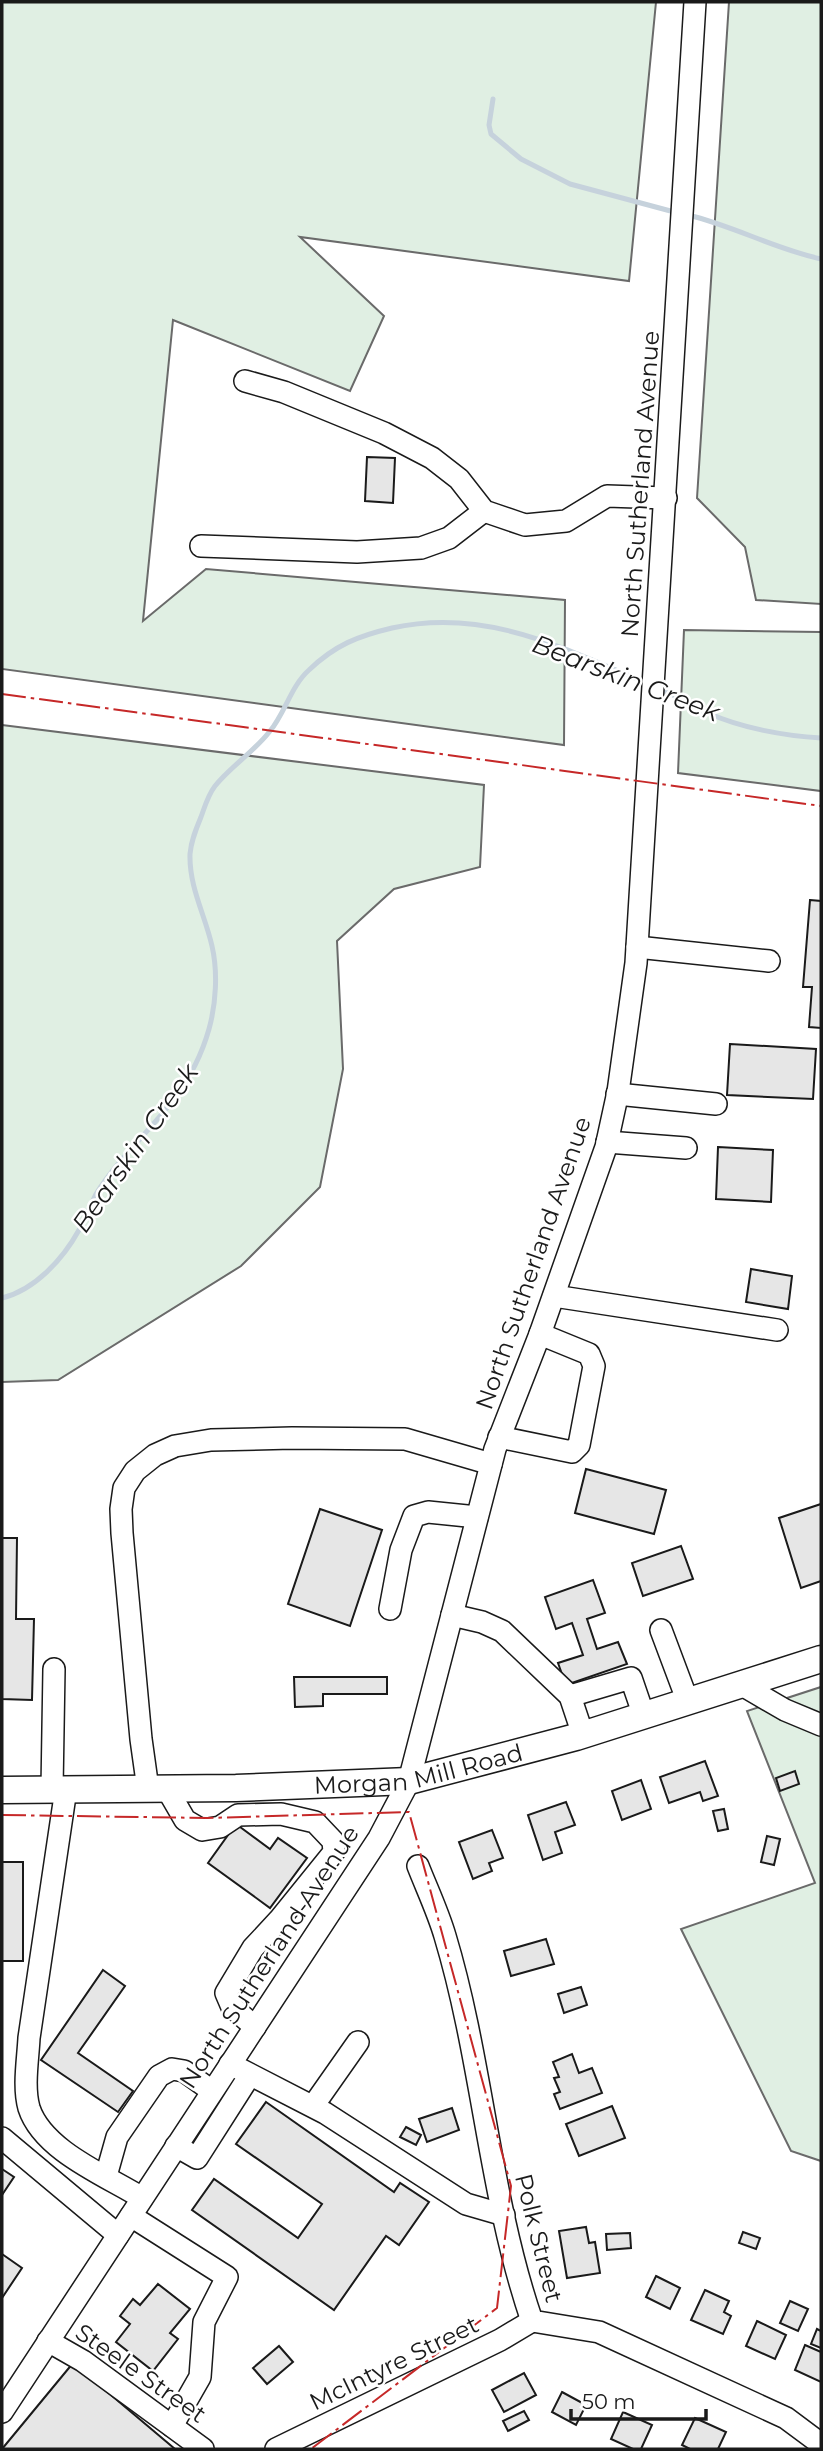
<svg xmlns="http://www.w3.org/2000/svg" width="823" height="2451" viewBox="0 0 823 2451" font-family="Montserrat,sans-serif">
<style>
.green{fill:#e0efe3;stroke:#6a6a6a;stroke-width:2}
.lines{fill:none;stroke-linecap:round;stroke-linejoin:round}
.stream{stroke:#c6d2dc;stroke-width:5}
.building{fill:#e6e6e6;stroke:#1a1a1a;stroke-width:2}
.minor-casing{stroke:#1a1a1a;stroke-width:24}
.major-casing{stroke:#1a1a1a;stroke-width:29}
.minor{stroke:#fff;stroke-width:21}
.major{stroke:#fff;stroke-width:26}
.power{stroke:#c62828;stroke-width:2;stroke-dasharray:24 5 3.5 5;stroke-linecap:butt}
.labels{text-anchor:middle;dominant-baseline:central;stroke-width:5;stroke-linejoin:round;paint-order:stroke}
.street-label{font-size:24px;fill:#1a1a1a;stroke:#fff}
.water-label{font-size:26px;font-style:italic;fill:#1a1a1a;stroke:#fff}
</style>
<rect width="100%" height="100%" fill="#fff"/>
<g class="green">
<path d="M2,2h654l-27,279 -329,-44 84,79 -34,75 -177,-71 -30,301 63,-52 359,31 -1,145 -562,-76z"/>
<path d="M729,2h92v602l-65,-4 -11,-53 -48,-49z"/>
<path d="M684,630l137,2v159l-143,-18z"/>
<path d="M2,725l482,60 -4,82 -86,22 -57,52 6,128 -23,118 -79,79 -183,114 -56,2z"/>
<path d="M821,1687v474l-30,-10 -110,-222 134,-46 -68,-172z"/>
</g>
<g class="lines">
<g class="stream">
<path d="M493,99l-4,26 2,9 30,25 49,25 108,29"/>
<path d="M688,215c46,11 87,34 133,44"/>
<path d="M658,688c17,7 33,18 50,25 33,15 77,23 113,25"/>
<path d="M2,1298c33,-8 61,-39 77,-68 7,-12 11,-24 17,-36 22,-35 53,-62 78,-95 15,-20 28,-45 35,-70 7,-25 9,-57 3,-83 -7,-31 -23,-59 -22,-92 1,-13 6,-25 11,-37 4,-11 7,-22 14,-31 16,-20 39,-34 55,-55 15,-18 21,-45 39,-61 26,-25 49,-34 83,-42 95,-21 172,21 257,56"/>
</g>
</g>
<g class="building">
<path d="M367,457l28,1 -2,45 -28,-2z"/>
<path d="M810,900l11,1v127l-12,-1 3,-40h-9z"/>
<path d="M730,1044l86,5 -3,50 -86,-4z"/>
<path d="M718,1147l55,3 -2,52 -55,-3z"/>
<path d="M751,1269l41,7 -4,33 -42,-7z"/>
<path d="M586,1469l80,21 -12,44 -79,-21z"/>
<path d="M821,1504v77l-20,7 -22,-70z"/>
<path d="M320,1509l62,21 -32,96 -62,-22z"/>
<path d="M2,1538h15l-1,81h18l-2,81 -30,-1z"/>
<path d="M681,1546l12,33 -50,17 -11,-33z"/>
<path d="M593,1580l12,33 -18,6 10,30 21,-7 9,22 -61,21 -8,-22 25,-8 -11,-32 -16,6 -11,-32z"/>
<path d="M294,1677h93v17h-64v12l-28,1z"/>
<path d="M705,1761l13,35 -15,5 -3,-9 -31,11 -9,-26z"/>
<path d="M795,1771l4,13 -19,7 -4,-13z"/>
<path d="M641,1780l10,29 -29,11 -10,-29z"/>
<path d="M566,1802l9,23 -20,7 7,21 -19,7 -15,-45z"/>
<path d="M724,1809l4,20 -10,2 -5,-20z"/>
<path d="M236,1824l34,25 8,-11 29,20 -37,50 -62,-45z"/>
<path d="M492,1830l11,28 -14,5 3,8 -19,8 -14,-37z"/>
<path d="M767,1836l13,3 -6,26 -13,-3z"/>
<rect x="2" y="1862" width="21" height="99"/>
<path d="M546,1939l8,25 -43,12 -7,-25z"/>
<path d="M103,1970l22,16 -47,67 55,38 -15,21 -77,-52z"/>
<path d="M581,1987l6,18 -23,8 -6,-19z"/>
<path d="M572,2054l7,19 13,-5 10,25 -42,16 -6,-15 6,-2 -6,-14 5,-1 -6,-15z"/>
<path d="M266,2102l128,90 6,-9 29,19 -30,43 -13,-9 -52,74 -142,-100 22,-31 84,59 24,-34 -86,-60z"/>
<path d="M612,2106l13,32 -46,18 -13,-32z"/>
<path d="M452,2108l7,22 -32,12 -8,-23z"/>
<path d="M406,2127l15,8 -5,10 -16,-8z"/>
<path d="M2,2169l12,8 -12,18z"/>
<path d="M586,2227l3,16 6,-1 5,31 -33,5 -8,-47z"/>
<path d="M743,2232l17,6 -4,11 -17,-6z"/>
<path d="M630,2233l1,15 -24,2 -1,-16z"/>
<path d="M2,2254l20,14 -20,30z"/>
<path d="M656,2276l24,12 -10,21 -24,-12z"/>
<path d="M158,2284l32,25 -20,24 8,6 -25,32 -37,-29 14,-18 -10,-8 13,-17 7,6z"/>
<path d="M705,2290l24,11 -5,11 7,4 -8,18 -32,-14z"/>
<path d="M790,2301l18,8 -10,22 -18,-8z"/>
<path d="M757,2321l29,14 -11,24 -29,-13z"/>
<path d="M817,2329l4,2v17l-10,-4z"/>
<path d="M805,2345l16,7v30l-26,-12z"/>
<path d="M279,2346l14,16 -26,22 -14,-16z"/>
<path d="M73,2363l102,86h-173z"/>
<path d="M524,2373l12,22 -32,17 -12,-22z"/>
<path d="M562,2392l24,13 -10,20 -24,-13z"/>
<path d="M524,2411l5,9 -21,11 -5,-10z"/>
<path d="M623,2412l29,13 -11,24h-8l-22,-10z"/>
<path d="M695,2418l31,14 -8,17h-28l-8,-4z"/>
</g>
<g class="lines">
<defs>
<g id="minor">
<path d="M245,381l39,11 100,41 48,25 27,21 25,32 41,14 41,-4 41,-25 59,2"/>
<path d="M201,546l156,6 64,-4 28,-10 35,-27"/>
<path d="M637,947l132,14"/>
<path d="M617,1094l99,10"/>
<path d="M607,1142l79,6"/>
<path d="M554,1296l223,34"/>
<path d="M499,1437l73,15 7,-7 15,-79 -5,-12 -49,-20"/>
<path d="M390,1609l11,-59 13,-34 14,-4 49,5"/>
<path d="M452,1615l30,7 20,9 68,65 13,39"/>
<path d="M661,1630l27,72"/>
<path d="M742,1685l43,25 36,15"/>
<path d="M570,1696l61,-18 13,38"/>
<path d="M52,1789l2,-120"/>
<path d="M66,1789l-37,249c-1,21 -6,49 0,70 14,43 78,68 113,90"/>
<path d="M148,1789l-7,-50 -19,-206 -1,-24 3,-21 11,-17 20,-16 20,-9 36,-6 81,-2 113,1 86,25"/>
<path d="M167,1789l18,31 17,10 18,-3 18,-12 43,-1 34,8 18,19 1,11 -55,68 -26,28 -27,45 6,14 23,20"/>
<path d="M418,1866c9,23 20,46 27,70 38,126 44,260 87,385l67,11 187,86 31,23"/>
<path d="M230,2064l95,49 141,91 38,11"/>
<path d="M313,2106l45,-64"/>
<path d="M2,2138l116,97"/>
<path d="M176,2146l21,12 53,-83"/>
<path d="M106,2176l11,-39 42,-61 13,-7 12,2 28,20"/>
<path d="M131,2216l96,61 -23,45 -4,55 -28,49"/>
<path d="M48,2341l35,20 120,88"/>
<path d="M2,2412l377,-574 30,-57 86,-332 45,-115 66,-187 12,-55 18,-129 59,-961"/>
<path d="M276,2449l224,-109 32,-19"/>
</g>
<g id="major">
<path id="s1" d="M2,1790l234,-2 173,-7 167,-44 245,-78"/>
</g>
</defs>
<use href="#minor" class="minor-casing"/>
<use href="#major" class="major-casing"/>
<use href="#minor" class="minor"/>
<use href="#major" class="major"/>
<g class="power">
<path d="M2,694l819,112"/>
<path d="M2,1815l205,3 202,-6 102,374 -14,122 -186,141"/>
</g>
</g>
<g class="labels">
<g class="street-label">
<text transform="translate(640 484) rotate(-86)">North Sutherland Avenue</text>
<text transform="translate(533 1263) rotate(-71)">North Sutherland Avenue</text>
<text stroke="none"><textPath href="#s1" startOffset="418">Morgan Mill Road</textPath></text>
<text transform="translate(269 1957) rotate(-57)">North Sutherland Avenue</text>
<text transform="translate(539 2238) rotate(76)">Polk Street</text>
<text transform="translate(394 2363) rotate(-26)">McIntyre Street</text>
<text transform="translate(141 2373) rotate(35)">Steele Street</text>
</g>
<g class="water-label">
<text transform="translate(626 678) rotate(21)">Bearskin Creek</text>
<text transform="translate(135 1148) rotate(-55)">Bearskin Creek</text>
</g>
</g>
<rect width="823" height="2451" fill="none" stroke="#1a1a1a" stroke-width="7"/>
<path d="M571 2409v10h135v-10" fill="none" stroke="#1a1a1a" stroke-width="3.5"/>
<text x="582" y="2409" font-size="21" fill="#1a1a1a" stroke="#ffffff" stroke-width="5" paint-order="stroke">50 m</text>
</svg>
